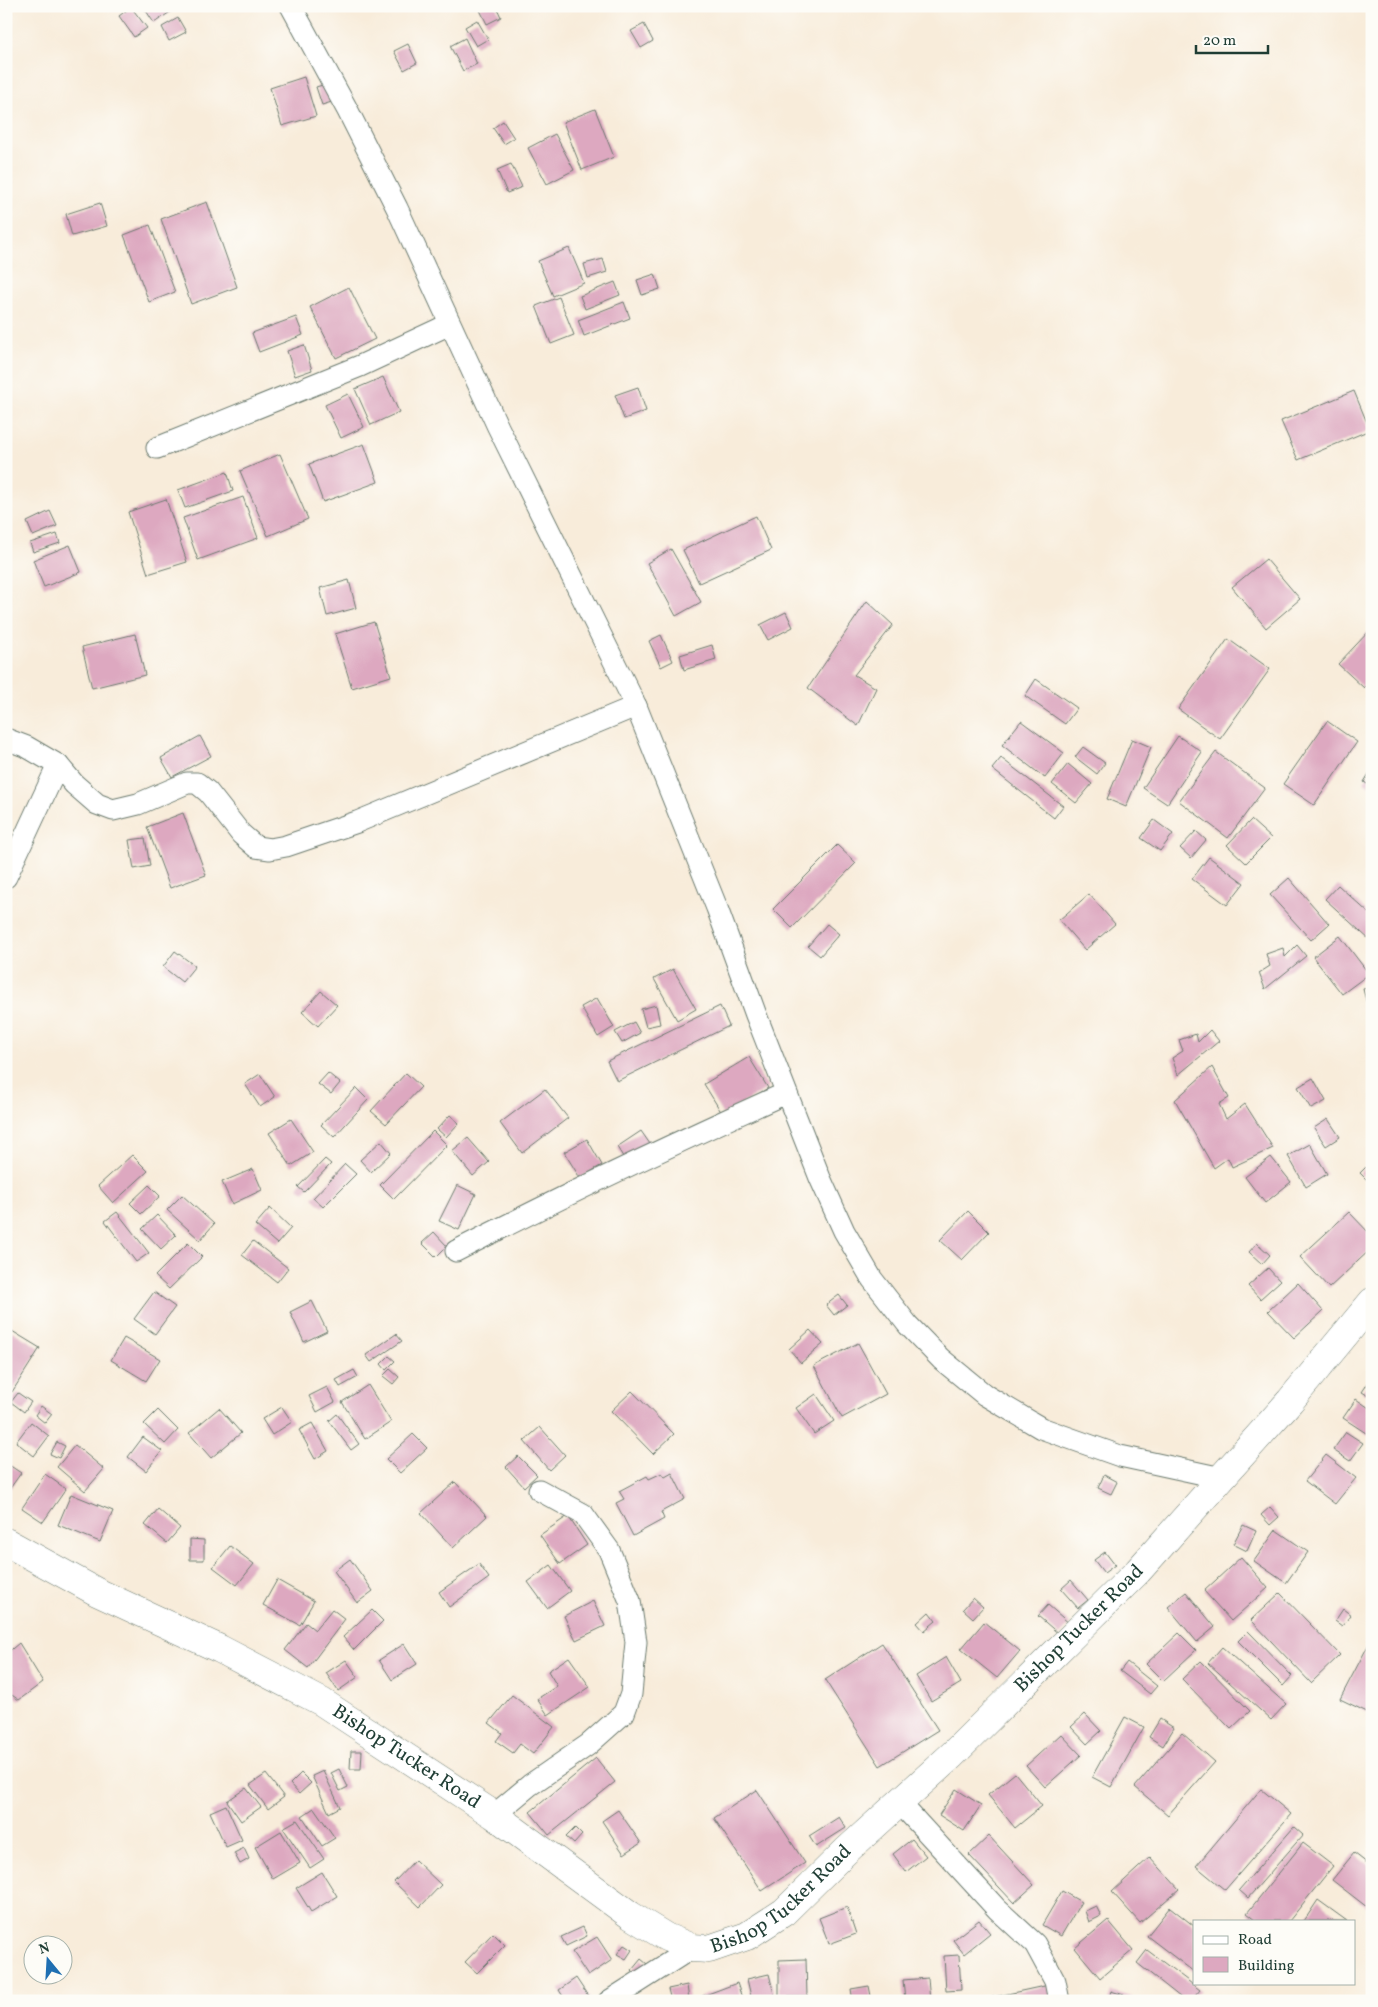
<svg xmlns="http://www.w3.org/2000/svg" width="1378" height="2007" viewBox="0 0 1378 2007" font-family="Vollkorn,serif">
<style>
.building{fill:#dda8c0}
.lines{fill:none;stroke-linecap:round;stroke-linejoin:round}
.minor-casing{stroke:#6b7a6e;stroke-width:23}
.secondary-casing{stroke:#6b7a6e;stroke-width:29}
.minor{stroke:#fff;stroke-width:21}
.secondary{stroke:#fff;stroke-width:28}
.labels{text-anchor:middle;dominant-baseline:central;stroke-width:4;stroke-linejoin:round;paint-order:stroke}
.street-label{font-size:20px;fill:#1f3d34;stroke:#fdfcf7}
</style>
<rect width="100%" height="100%" fill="#fdfcf7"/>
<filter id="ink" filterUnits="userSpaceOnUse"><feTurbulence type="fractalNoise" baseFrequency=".02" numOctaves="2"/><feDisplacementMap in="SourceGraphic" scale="10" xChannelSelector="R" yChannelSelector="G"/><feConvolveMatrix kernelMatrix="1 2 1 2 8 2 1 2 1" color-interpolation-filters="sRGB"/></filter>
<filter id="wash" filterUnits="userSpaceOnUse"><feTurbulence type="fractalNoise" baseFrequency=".0096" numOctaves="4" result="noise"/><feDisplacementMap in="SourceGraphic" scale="20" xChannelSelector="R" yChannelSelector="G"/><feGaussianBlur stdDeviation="1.12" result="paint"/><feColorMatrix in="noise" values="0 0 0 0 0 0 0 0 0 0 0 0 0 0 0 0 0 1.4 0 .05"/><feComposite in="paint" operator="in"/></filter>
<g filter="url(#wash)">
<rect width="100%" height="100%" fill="#f8ecda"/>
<g id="blocks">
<g class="building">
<path d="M143,6h32l1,2 -22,15z"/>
<path d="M482,6h14l5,11 -14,7 -8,-16z"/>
<path d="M131,7l16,21 -13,9 -15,-21z"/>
<path d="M178,18l8,14 -17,9 -7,-14z"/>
<path d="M477,20l11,19 -12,7 -11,-19z"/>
<path d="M644,24l9,17 -12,7 -10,-17z"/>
<path d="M465,38l12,26 -14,7 -13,-25z"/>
<path d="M408,44l9,19 -13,7 -10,-19z"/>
<path d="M304,77l12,39 -34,10 -12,-38z"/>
<path d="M329,83l6,18 -13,4 -6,-18z"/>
<path d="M595,109l19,48 -32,13 -19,-48z"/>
<path d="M503,121l11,17 -10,6 -11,-16z"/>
<path d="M555,134l19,36 -27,14 -19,-36z"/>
<path d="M511,164l11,23 -15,6 -10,-23z"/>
<path d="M207,202l30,85 -46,17 -30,-85z"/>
<path d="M100,203l7,23 -35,10 -6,-22z"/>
<path d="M150,225l25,67 -26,10 -25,-67z"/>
<path d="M569,248l15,35 -31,13 -15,-35z"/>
<path d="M603,259l4,13 -19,6 -4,-14z"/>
<path d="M655,274l5,15 -18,6 -5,-15z"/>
<path d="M615,282l5,13 -35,14 -5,-13z"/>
<path d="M349,287l26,52 -39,19 -26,-51z"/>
<path d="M559,297l15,38 -23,9 -15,-38z"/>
<path d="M624,302l6,16 -46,18 -6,-16z"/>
<path d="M296,317l7,18 -44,17 -7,-19z"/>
<path d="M304,345l8,25 -17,6 -8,-25z"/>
<path d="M383,377l16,35 -28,13 -16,-36z"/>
<path d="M638,387l8,24 -22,8 -9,-24z"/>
<path d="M1354,391l16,39 -72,30 -17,-39z"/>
<path d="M348,394l16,33 -23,11 -16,-33z"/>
<path d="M364,444l14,38 -55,20 -14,-38z"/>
<path d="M280,454l28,65 -40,17 -28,-65z"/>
<path d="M227,472l6,19 -48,17 -7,-18z"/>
<path d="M243,497l15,41 -60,22 -15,-42z"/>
<path d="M166,499l21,63 -39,12 -20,-62z"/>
<path d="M50,511l7,15 -24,10 -6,-14z"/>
<path d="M756,516l15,34 -72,33 -16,-33z"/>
<path d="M57,534l3,9 -27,9 -3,-9z"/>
<path d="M70,545l11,27 -37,15 -11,-27z"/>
<path d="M671,549l30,53 -25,14 -29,-53z"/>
<path d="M1266,559l34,40 -34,29 -34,-41z"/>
<path d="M349,580l7,28 -29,8 -7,-28z"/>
<path d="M867,601l26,24 -39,50 22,13 -18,38 -50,-38z"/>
<path d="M786,612l7,15 -25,13 -8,-15z"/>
<path d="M374,622l17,54 -39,12 -17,-54z"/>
<path d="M1372,628v52l-8,8 -26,-24z"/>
<path d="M135,634l10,41 -53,13 -10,-41z"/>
<path d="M661,635l12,26 -12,6 -12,-26z"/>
<path d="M1228,639l42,30 -50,70 -42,-30z"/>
<path d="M712,645l4,15 -32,10 -4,-15z"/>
<path d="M1036,679l41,29 -12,16 -40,-28z"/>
<path d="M1021,721l43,32 -19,25 -43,-33z"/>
<path d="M1327,721l30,21 -43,63 -31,-21z"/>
<path d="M200,736l11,20 -39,21 -11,-19z"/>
<path d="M1178,736l24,16 -35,52 -24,-16z"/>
<path d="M1132,739l19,8 -25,60 -19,-8z"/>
<path d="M1083,747l22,16 -8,11 -22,-17z"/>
<path d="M1216,752l49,36 -37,50 -49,-37z"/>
<path d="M1001,758l62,48 -9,12 -62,-49z"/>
<path d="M1068,764l24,20 -16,19 -24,-19z"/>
<path d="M1372,769v18l-8,-5z"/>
<path d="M183,813l23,62 -36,13 -23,-61z"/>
<path d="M1154,820l19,14 -13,17 -19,-13z"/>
<path d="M1251,820l20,18 -25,25 -19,-18z"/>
<path d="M1196,831l10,9 -15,18 -11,-10z"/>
<path d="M145,838l5,28 -16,3 -5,-29z"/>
<path d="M837,845l19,18 -64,65 -19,-19z"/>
<path d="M1209,857l35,26 -17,22 -35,-26z"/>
<path d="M1289,878l40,46 -18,16 -41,-45z"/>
<path d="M1338,885l34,31v26l-47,-43z"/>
<path d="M1089,894l26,30 -30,26 -26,-30z"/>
<path d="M827,924l12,10 -19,22 -12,-10z"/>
<path d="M1340,936l29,38 -27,20 -29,-37z"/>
<path d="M1297,945l9,11 -41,33 -6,-16 11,-7 -4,-12 17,-6 2,9z"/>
<path d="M175,951l20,15 -13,16 -19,-15z"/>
<path d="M673,969l23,40 -19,11 -23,-41z"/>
<path d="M1372,987v31l-1,1 -8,-30z"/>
<path d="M321,991l16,14 -19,21 -16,-14z"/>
<path d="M597,998l17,29 -16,10 -17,-30z"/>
<path d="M656,1005l4,19 -14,3 -5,-18z"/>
<path d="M720,1006l9,20 -112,55 -10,-20z"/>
<path d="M634,1022l6,11 -18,10 -7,-11z"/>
<path d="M1210,1030l9,11 -41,34 -6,-17 11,-7 -4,-11 17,-6 2,8z"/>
<path d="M749,1057l19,31 -45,27 -19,-31z"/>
<path d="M1212,1067l17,31 -10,6 7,15 19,-15 28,44 -41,19 -4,-9 -14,10 -39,-68z"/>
<path d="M328,1073l12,10 -9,11 -13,-10z"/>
<path d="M406,1073l15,14 -35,37 -15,-13z"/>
<path d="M260,1074l15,23 -15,10 -15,-23z"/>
<path d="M1313,1078l13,23 -15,8 -13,-22z"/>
<path d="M356,1088l12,12 -34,37 -13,-12z"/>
<path d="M545,1089l23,29 -46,35 -22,-30z"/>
<path d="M450,1115l9,8 -13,14 -9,-8z"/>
<path d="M291,1119l22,33 -22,14 -22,-33z"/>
<path d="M1328,1119l12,18 -14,9 -12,-18z"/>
<path d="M433,1131l14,14 -53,54 -14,-14z"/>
<path d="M641,1131l9,13 -25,16 -8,-13z"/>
<path d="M468,1138l21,24 -16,14 -21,-25z"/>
<path d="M587,1139l15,26 -22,13 -16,-26z"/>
<path d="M381,1141l10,12 -20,19 -11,-12z"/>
<path d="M1310,1144l17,30 -21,13 -18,-31z"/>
<path d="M132,1155l16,16 -35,32 -15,-17z"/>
<path d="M1271,1157l20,25 -26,21 -20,-26z"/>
<path d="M325,1159l6,5 -27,28 -6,-5z"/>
<path d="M1372,1161v24l-12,-12z"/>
<path d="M345,1164l11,10 -33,33 -10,-9z"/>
<path d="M253,1169l9,21 -30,14 -10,-22z"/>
<path d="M149,1185l11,11 -19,18 -11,-11z"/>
<path d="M457,1185l19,9 -17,36 -20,-9z"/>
<path d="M182,1195l32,29 -14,16 -33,-30z"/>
<path d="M270,1208l21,20 -14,16 -22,-19z"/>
<path d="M968,1211l21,21 -27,28 -22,-20z"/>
<path d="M117,1212l32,41 -13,9 -31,-41z"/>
<path d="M1349,1212l23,24v12l-43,40 -29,-31z"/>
<path d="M157,1215l19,20 -15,14 -19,-20z"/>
<path d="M434,1232l13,14 -11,11 -14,-14z"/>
<path d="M253,1241l35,27 -11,14 -35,-27z"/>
<path d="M188,1243l14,14 -33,32 -14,-13z"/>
<path d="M1257,1243l13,12 -8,9 -13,-12z"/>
<path d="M1268,1268l12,13 -20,18 -12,-13z"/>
<path d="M1298,1283l25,28 -29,27 -26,-27z"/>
<path d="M154,1292l21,15 -20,27 -21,-15z"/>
<path d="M839,1295l8,10 -13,10 -8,-10z"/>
<path d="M312,1301l15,30 -23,11 -14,-30z"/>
<path d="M810,1330l13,14 -22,19 -12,-14z"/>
<path d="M12,1331l28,17 -28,44 -6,-4v-49z"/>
<path d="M396,1334l6,7 -31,21 -5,-7z"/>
<path d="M124,1338l36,21 -14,22 -35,-21z"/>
<path d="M858,1343l28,51 -44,24 -28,-52z"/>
<path d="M389,1356l6,5 -9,9 -5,-6z"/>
<path d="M390,1369l9,8 -6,7 -10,-8z"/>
<path d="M354,1370l4,7 -18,10 -4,-7z"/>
<path d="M1372,1377v21l-10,-6z"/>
<path d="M368,1385l23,37 -26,17 -23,-37z"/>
<path d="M327,1387l8,15 -18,10 -8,-16z"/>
<path d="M632,1391l42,43 -21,20 -42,-43z"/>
<path d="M18,1393l13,9 -7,10 -13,-10z"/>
<path d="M816,1394l18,27 -20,13 -18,-26z"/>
<path d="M1356,1399l16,11v27l-29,-19z"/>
<path d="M41,1406l11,8 -7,9 -10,-8z"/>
<path d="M282,1407l10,15 -20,13 -10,-16z"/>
<path d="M219,1408l22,25 -30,25 -22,-25z"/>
<path d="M158,1410l20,20 -13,14 -21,-20z"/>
<path d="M337,1414l22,30 -8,6 -22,-29z"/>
<path d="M31,1422l18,14 -15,20 -18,-14z"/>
<path d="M312,1423l16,28 -13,8 -16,-29z"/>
<path d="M540,1427l25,28 -16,15 -25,-29z"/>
<path d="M1346,1432l17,11 -13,18 -17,-11z"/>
<path d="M413,1434l14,14 -27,25 -14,-14z"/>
<path d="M143,1437l19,14 -16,20 -18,-14z"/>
<path d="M57,1442l8,4 -6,12 -9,-4z"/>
<path d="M75,1445l29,24 -19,22 -28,-24z"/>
<path d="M1326,1455l30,23 -21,26 -30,-23z"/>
<path d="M518,1456l19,19 -13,12 -18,-20z"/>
<path d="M6,1463l15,10 -15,21z"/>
<path d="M662,1473l3,4 7,-4 13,26 -24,13 3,7 -31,17 -17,-33 8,-4 -5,-8 28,-15 2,3z"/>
<path d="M45,1474l21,15 -23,33 -21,-14z"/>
<path d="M1104,1475l13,7 -6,12 -13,-6z"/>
<path d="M455,1482l32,34 -34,32 -32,-35z"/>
<path d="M71,1494l42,17 -13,31 -42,-17z"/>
<path d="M1270,1507l9,10 -9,8 -9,-10z"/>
<path d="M158,1509l22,19 -13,15 -22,-18z"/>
<path d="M568,1516l19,29 -27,19 -20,-29z"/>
<path d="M1243,1525l13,6 -9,20 -14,-7z"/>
<path d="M1276,1530l32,22 -22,31 -32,-22z"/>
<path d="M190,1539l14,1v20h-14z"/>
<path d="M230,1546l24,18 -17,21 -24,-18z"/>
<path d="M1105,1552l10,13 -11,8 -10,-13z"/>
<path d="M1241,1557l27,31 -37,33 -27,-30z"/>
<path d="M350,1559l23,32 -16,12 -23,-32z"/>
<path d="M479,1564l10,14 -40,29 -10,-15z"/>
<path d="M551,1565l19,26 -23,17 -19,-26z"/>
<path d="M277,1580l37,21 -14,24 -37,-20z"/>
<path d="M1071,1580l17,20 -10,8 -17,-19z"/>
<path d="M1186,1592l29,35 -18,15 -29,-35z"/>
<path d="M1280,1593l60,62 -29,28 -60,-63z"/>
<path d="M973,1598l10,9 -10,11 -10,-9z"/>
<path d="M593,1601l12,25 -29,14 -12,-24z"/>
<path d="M1048,1605l22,19 -10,11 -22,-19z"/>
<path d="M332,1609l13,10 -37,49 -23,-18 21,-27 9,7z"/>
<path d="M1343,1609l8,6 -9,11 -7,-5z"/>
<path d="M372,1610l11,11 -29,29 -11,-13z"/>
<path d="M929,1612l7,9 -12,10 -7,-8z"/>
<path d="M984,1622l36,29 -23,27 -36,-29z"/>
<path d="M1248,1631l44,45 -9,10 -45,-45z"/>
<path d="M1179,1633l17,17 -33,31 -17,-17z"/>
<path d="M1372,1638v69l-3,6 -29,-14z"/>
<path d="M19,1643l24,39 -24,18 -13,-9v-37z"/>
<path d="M882,1643l56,87 -58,36 -55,-86z"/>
<path d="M404,1644l13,20 -25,16 -13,-20z"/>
<path d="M1222,1647l64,57 -15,16 -63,-57z"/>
<path d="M569,1657l21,30 -42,28 -11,-16 20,-13 -9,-15z"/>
<path d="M946,1657l15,26 -30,18 -15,-25z"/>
<path d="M346,1660l12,17 -20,14 -12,-18z"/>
<path d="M1201,1661l49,50 -19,18 -49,-50z"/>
<path d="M1127,1662l30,24 -7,8 -30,-23z"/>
<path d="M512,1695l42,32 -21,27 -13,-10 -7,9 -17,-12 6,-8 -13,-10z"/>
<path d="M1085,1714l16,17 -14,13 -16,-17z"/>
<path d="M1125,1717l19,10 -33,60 -19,-10z"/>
<path d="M1160,1719l14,9 -11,18 -14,-9z"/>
<path d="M1182,1733l33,29 -47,53 -33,-28z"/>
<path d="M1061,1734l20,21 -36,32 -19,-21z"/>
<path d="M351,1751h11l-1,18h-11z"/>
<path d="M596,1758l19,24 -66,53 -19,-23z"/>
<path d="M339,1769l9,18 -8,4 -9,-18z"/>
<path d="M323,1771l17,36 -11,6 -17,-37z"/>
<path d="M301,1773l10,10 -12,11 -9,-10z"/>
<path d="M1015,1773l27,33 -27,22 -27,-33z"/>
<path d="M266,1774l18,23 -16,12 -18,-24z"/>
<path d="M246,1788l15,19 -20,14 -14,-20z"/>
<path d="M956,1789l25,16 -17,26 -25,-16z"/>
<path d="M1261,1789l30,25 -66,76 -29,-24z"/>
<path d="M757,1790l48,73 -43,28 -48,-73z"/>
<path d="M226,1805l16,35 -16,7 -16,-35z"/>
<path d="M314,1808l21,30 -13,8 -20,-30z"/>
<path d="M618,1810l23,33 -17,11 -22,-33z"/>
<path d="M839,1817l7,11 -30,19 -7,-11z"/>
<path d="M297,1820l27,39 -14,9 -27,-40z"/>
<path d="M1294,1827l9,8 -55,63 -9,-8z"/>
<path d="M575,1828l7,7 -8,9 -8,-7z"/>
<path d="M281,1831l19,32 -27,16 -18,-32z"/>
<path d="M989,1836l45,49 -20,18 -45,-48z"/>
<path d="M912,1839l14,17 -20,16 -13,-18z"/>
<path d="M1303,1843l30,23 -44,55h-32l-10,-8z"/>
<path d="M244,1848l5,11 -9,5 -6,-11z"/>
<path d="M1354,1853l18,14v44l-40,-31z"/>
<path d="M1150,1857l29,32 -39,34 -28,-31z"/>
<path d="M415,1860l26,25 -21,22 -26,-25z"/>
<path d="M322,1872l15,24 -26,16 -15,-24z"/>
<path d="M1062,1891l19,11 -20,34 -19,-11z"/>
<path d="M1318,1900l29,21h-43z"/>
<path d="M1096,1906l5,10 -12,6 -4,-11z"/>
<path d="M847,1907l9,27 -27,10 -10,-26z"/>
<path d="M1170,1907l24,19v46l-47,-36z"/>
<path d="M979,1920l11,13 -26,21 -11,-14z"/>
<path d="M1108,1920l25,30 -33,28 -25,-30z"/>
<path d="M583,1927l4,9 -21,10 -5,-9z"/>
<path d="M493,1933l12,12 -28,28 -12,-11z"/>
<path d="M597,1937l15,23 -24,16 -16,-24z"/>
<path d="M624,1945l8,5 -6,9 -9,-5z"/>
<path d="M1147,1950l53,40 -9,11h-6l-48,-38z"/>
<path d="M959,1955l2,35 -15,1 -2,-35z"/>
<path d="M641,1959l6,5 -10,11 -5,-5z"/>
<path d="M806,1959l1,38h-28v-37z"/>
<path d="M769,1974l6,24 -23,3 -5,-22z"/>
<path d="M576,1978l14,21 -2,2h-22l-7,-11z"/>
<path d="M928,1978l2,23h-25l-2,-21z"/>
<path d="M737,1983l6,18h-42l-1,-4z"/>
<path d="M687,1985l2,16h-18l-3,-12z"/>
<path d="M1049,1985l4,16h-63l-1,-3z"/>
<path d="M869,1986l3,15h-19l-2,-12z"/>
<path d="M1111,1991l29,9v1h-32z"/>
</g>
</g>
</g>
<g filter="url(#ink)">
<use href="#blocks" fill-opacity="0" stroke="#6b7a6e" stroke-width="1"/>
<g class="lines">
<defs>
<g id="minor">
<path d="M291,6l57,105 49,97 101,219 138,279 81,202 39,107 64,163 24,53 28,48 36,46 33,34 44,36 56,33 79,28 102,22"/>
<path d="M157,448l203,-82 90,-42"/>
<path d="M6,739l21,8 31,18 16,19 23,20 16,6 25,-6 49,-21h10l11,9 33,42 15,13 14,2 16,-3 71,-24 279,-116"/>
<path d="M6,877l52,-112"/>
<path d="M456,1251c109,-56 219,-108 330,-158"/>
<path d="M899,1802l98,107 38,35 20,37 4,20"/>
<path d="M494,1815l36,-30 58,-40 36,-32 7,-19 5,-52 -6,-41 -21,-51 -26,-36 -44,-24"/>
<path d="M609,2001l83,-53"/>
</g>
<g id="secondary">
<path id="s1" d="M6,1542l91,50 123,57 102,53 172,113 136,100 36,22 26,11 17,1 38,-13 37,-24 62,-61 106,-96 186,-184 152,-170 82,-99"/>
</g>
</defs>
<use href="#minor" class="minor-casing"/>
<use href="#secondary" class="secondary-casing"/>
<use href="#minor" class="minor"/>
<use href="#secondary" class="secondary"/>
</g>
</g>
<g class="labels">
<g class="street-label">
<text stroke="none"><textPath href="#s1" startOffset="1310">Bishop Tucker Road</textPath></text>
<text stroke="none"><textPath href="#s1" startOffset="455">Bishop Tucker Road</textPath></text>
<text stroke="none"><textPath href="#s1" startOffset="905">Bishop Tucker Road</textPath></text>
</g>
</g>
<rect width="1378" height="2007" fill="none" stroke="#fdfcf7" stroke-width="25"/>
<rect x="1193" y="1920" width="162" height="65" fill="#fdfcf7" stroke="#a4b0a9"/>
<rect x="1203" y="1936" width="25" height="8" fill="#ffffff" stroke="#a4b0a9"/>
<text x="1238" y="1944" font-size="15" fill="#1f3d34">Road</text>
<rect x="1203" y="1957" width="25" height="15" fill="#dda8c0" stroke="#a4b0a9"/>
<text x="1238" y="1970" font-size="15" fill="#1f3d34">Building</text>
<g transform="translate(48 1960) rotate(342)"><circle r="24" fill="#fdfcf7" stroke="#a4b0a9"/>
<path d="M0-4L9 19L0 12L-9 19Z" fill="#1f6fb2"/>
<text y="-8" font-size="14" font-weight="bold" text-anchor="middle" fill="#1f3d34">N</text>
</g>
<path d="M1196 45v8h72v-8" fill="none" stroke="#1f3d34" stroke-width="2.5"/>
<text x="1203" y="45" font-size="15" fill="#1f3d34" stroke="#fdfcf7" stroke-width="4" paint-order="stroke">20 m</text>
</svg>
